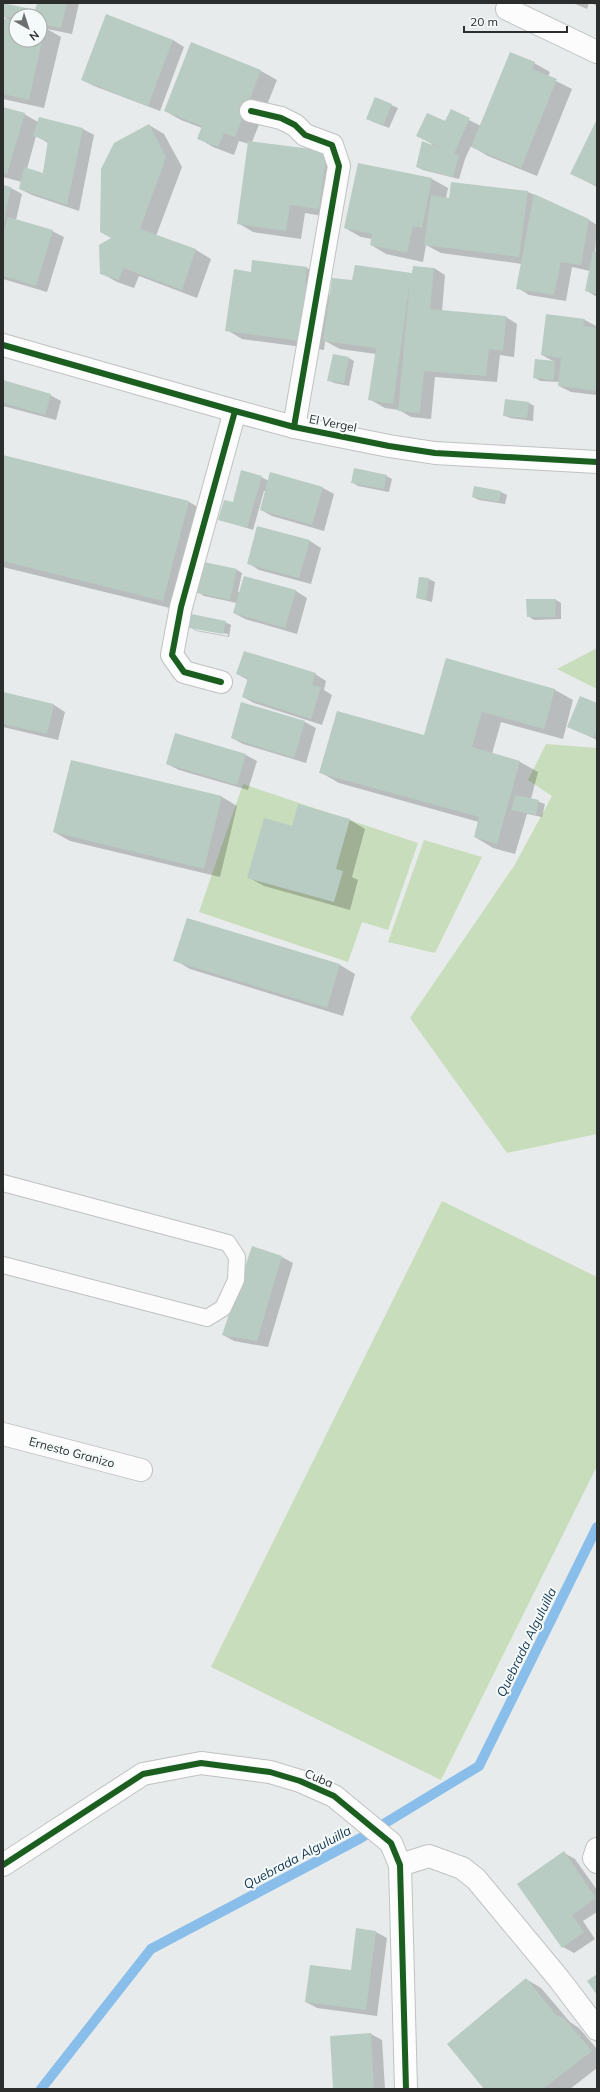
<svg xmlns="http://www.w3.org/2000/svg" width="600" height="2092" viewBox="0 0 600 2092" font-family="Mulish,sans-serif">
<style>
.green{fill:#c8ddbb}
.shadow{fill:#0003;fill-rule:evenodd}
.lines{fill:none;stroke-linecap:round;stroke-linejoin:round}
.stream{stroke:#89beea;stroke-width:10}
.building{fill:#b8ccc3}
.service-casing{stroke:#c0c2c2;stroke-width:18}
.minor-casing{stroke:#c0c2c2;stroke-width:24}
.service{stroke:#fcfcfc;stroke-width:16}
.minor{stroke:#fcfcfc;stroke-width:22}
.cycleway-casing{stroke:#f4faf9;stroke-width:8}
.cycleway{stroke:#1b5e20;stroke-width:6}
.labels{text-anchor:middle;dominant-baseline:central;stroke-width:4;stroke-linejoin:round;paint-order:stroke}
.street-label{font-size:12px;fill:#2c2e2e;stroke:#f4faf9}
.water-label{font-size:13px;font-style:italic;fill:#163650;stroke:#f4faf9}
</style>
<rect width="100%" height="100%" fill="#e8ebeb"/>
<g class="green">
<path d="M597,648v41l-40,-20z"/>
<path d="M546,744l51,4v386l-90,19 -97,-135 104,-152 38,-70 -24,-16z"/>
<path d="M243,784l175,59 -30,87 -26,-8 -14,40 -149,-50z"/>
<path d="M424,840l58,17 -47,96 -47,-11z"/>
<path d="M442,1201l155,76v189l-156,314 -230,-113z"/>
</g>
<g class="shadow">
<path d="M38,3h41l-7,31 -25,-5 14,8 -17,71 -41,-9v-80l6,1 -6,-4v-12l33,8zM16,16h24v24h-24z"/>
<path d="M573,3h16l-2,6z"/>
<path d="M591,3h6v3z"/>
<path d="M107,16l66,24 11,7 -24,64 -66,-25 -12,-6z"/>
<path d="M192,44l69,27 16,9 -25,62 75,10 7,66 -29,-5 -4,26 -48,-7 -15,-9 11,-79 -10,-3 -5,14 -21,-8 -15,-9 4,-10 -21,-8 -16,-9z"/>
<path d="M534,63l16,9 -2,5 24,12 -35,87 -49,-20 -17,-10 -6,13 -6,20 -36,-9 -6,-3 15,-23 -14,-8 28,-14 5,-11 30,15z"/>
<path d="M375,98l23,10 -9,20 -22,-9z"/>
<path d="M3,108l21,6 14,8 2,-4 43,11 11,6 -15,76 -47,-16 -12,-6 2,-7 -19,-5zM36,136l12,7 -5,31 -16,-5z"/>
<path d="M597,121v66l-25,-13z"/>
<path d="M149,125l15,9 18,33 -26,69 40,14 15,9 -14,39 -58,-22 -5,12 -17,-6 -16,-9z"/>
<path d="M359,164l73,15 16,9 -2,10 4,1 2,-16 76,9 61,28 8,5 -2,28h2v44l-10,-6 3,-20 -18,-4 -6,34 -37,-6 -11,-7 4,-24 -81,-11 -15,-8 -3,17 -37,-8 -15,-9 1,-6 -11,-2 -16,-9z"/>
<path d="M3,186l8,2 11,6 -6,26 36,11 12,6 -17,55 -44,-13v-43l2,-4h-2z"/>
<path d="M253,261l54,7 16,9 -2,13 10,6 22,-15 58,-7 23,-6 11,7 -3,37 64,5 11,7 -3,33 -14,-2 -3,27 -62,-5 -4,42 -20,-2 -12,-7 -14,-2 -16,-9 7,-45 -36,-5 -15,-8 -1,9 -82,-11 -15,-9 25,-57z"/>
<path d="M547,315l38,5 11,6 1,69 -26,-3 -12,-6 1,-4 -20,-1 -6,-4 19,-16 -11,-6z"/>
<path d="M349,358l5,3 -5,25 -15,-3 -6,-3z"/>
<path d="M3,381l47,14 11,6 -5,19 -53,-14z"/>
<path d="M529,403l5,3 -1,15 -23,-3 -6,-3z"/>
<path d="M3,456l186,46 18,10 -25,99 -179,-44z"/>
<path d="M386,476l6,3 -3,13 -31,-6 -6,-4z"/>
<path d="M261,477l8,4 54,7 11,6 -10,37 -52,-15 -11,-6 5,-19h-2l-11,39 -34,-11z"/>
<path d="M475,487l26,5 6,3 -2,9 -26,-4 -6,-3z"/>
<path d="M310,541l11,7 -10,36 -52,-14 -11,-7z"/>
<path d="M237,570l5,3 -4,19 2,1 4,-16 52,14 11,7 -10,36 -52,-15 -11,-6 3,-10 -33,-7 -6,-4z"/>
<path d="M429,579l6,3 -3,20 -15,-4z"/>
<path d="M556,600l5,3v16l-27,1 -6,-4z"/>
<path d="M225,622l6,3 -2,12 -33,-6 -6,-4zM195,628l33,6v2l-33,-6z"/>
<path d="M446,660l109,30 18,10 -10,39 -62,-17 -9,32 28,8 18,10 -7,27 14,5 -3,13 -15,-3 -12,40 -22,-6 -18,-11 4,-15 -140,-39 -19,-11 105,-36z"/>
<path d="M237,674h78l11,7 -2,9 8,5 -10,30 -68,-22 -11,-6 5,-17z"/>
<path d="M3,693l51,12 11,7 -7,28 -55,-13z"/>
<path d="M597,704v36l-23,-11z"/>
<path d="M305,722l11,6 -10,35 -63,-19 -11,-6z"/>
<path d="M246,755l11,6 -9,29 -69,-20 -12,-6z"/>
<path d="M72,761l150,36 15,9 -17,71 -150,-36 -16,-9z"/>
<path d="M299,805l51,15 15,9 -13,48 6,3 -8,30 -86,-24 -16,-9 45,-50z"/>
<path d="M187,919l153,46 15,9 -12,42 -153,-47 -15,-9z"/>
<path d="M282,1257l11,6 -25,84 -34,-6 -11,-6z"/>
<path d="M564,1853l11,6 22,31v22l-14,9 12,18 -21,14 -11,-6z"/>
<path d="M376,1932l11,6 -10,78 -60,-8 -11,-6 46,-31z"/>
<path d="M526,1979l15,9 29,34 9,6 18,21v19l-27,21h-84z"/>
<path d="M371,2034l11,6 3,49h-51z"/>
</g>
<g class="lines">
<path class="stream" d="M41,2089l110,-140 208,-110 120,-73 118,-239"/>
</g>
<g class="building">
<path d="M3,3l32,7 2,-7h30l-6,25 -21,-4v-8h-24v3l-13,-3z"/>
<path d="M106,14l67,26 -25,66 -67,-26z"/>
<path d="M3,18l13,3v19h24v-14l5,1 -16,73 -26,-6z"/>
<path d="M191,42l70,28 -26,67 -11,-4 -6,14 -21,-8 5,-13 -38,-15z"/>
<path d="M510,52l25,10 -3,7 25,10 -36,89 -50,-21z"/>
<path d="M375,97l17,7 -9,22 -17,-7z"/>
<path d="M3,107l22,6 -18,61 -4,-1z"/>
<path d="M451,109l19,9 -16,36 5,1 -6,22 -37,-10 6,-26 23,9 -29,-14 11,-23 18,8z"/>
<path d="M39,117l44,11 -16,77 -48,-16 5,-22 19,6 5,-32 -15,-5z"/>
<path d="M597,119v67l-27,-12z"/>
<path d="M149,124l17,33 -26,72 56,20 -14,41 -59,-22 -4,12 -19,-6 -1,-29 12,-7 -11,-6 1,-63 13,-26z"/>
<path d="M248,141l79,10 -8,58 -29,-4 -4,26 -49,-7z"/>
<path d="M358,163l74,15 -10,50 -9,-2 -6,27 -37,-8 2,-11 -28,-6z"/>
<path d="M451,182l77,9 -9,66 -95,-12 7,-50 18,3z"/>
<path d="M3,185l8,2 -7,35h-1z"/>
<path d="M534,194l55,25 -8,46 -20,-3 -7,33 -38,-6z"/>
<path d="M8,217l45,13 -17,56 -33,-10v-42z"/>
<path d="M593,251l4,1v42l-12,-3z"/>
<path d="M252,260l55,7 -2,17 11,2 -8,56 -83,-11 9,-62 17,3z"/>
<path d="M355,265l57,8 1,-7 21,2 -4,41 76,7 -3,35 -14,-2 -3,27 -62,-5 -4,42 -22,-2 12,-130 -17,123 -25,-4 8,-52 -53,-7 9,-63 20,2z"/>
<path d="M546,314l39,5 -2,7 14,2v63l-39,-5 3,-28 -20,-3z"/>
<path d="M333,354l16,3 -5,26 -17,-2z"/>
<path d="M535,359l20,2 -1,19 -21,-2z"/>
<path d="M3,380l48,14 -6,21 -42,-12z"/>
<path d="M505,399l24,3 -2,16 -24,-2z"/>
<path d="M3,455l186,46 -26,100 -160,-40z"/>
<path d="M354,468l33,7 -3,14 -33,-6z"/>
<path d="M241,470l21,6 -15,52 -29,-8 6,-20 9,2z"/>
<path d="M270,472l53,15 -11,38 -52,-15z"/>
<path d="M474,486l27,5 -2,11 -27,-5z"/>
<path d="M257,526l53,14 -11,38 -52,-14z"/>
<path d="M204,562l33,7 -7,31 -33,-7z"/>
<path d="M244,576l52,14 -11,38 -52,-15z"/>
<path d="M419,577l10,1 -3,22 -10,-2z"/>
<path d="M526,599h30l-1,18h-28z"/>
<path d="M191,614l35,7 -3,13 -34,-6z"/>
<path d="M244,651l72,22 -4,12 9,2 -10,32 -69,-22 6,-19 -12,-4z"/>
<path d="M446,658l109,31 -11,40 -62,-17 -10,35 48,14 -23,83 -23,-7 5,-20 -160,-44 18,-62 87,24z"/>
<path d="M3,692l51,12 -7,30 -44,-10z"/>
<path d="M580,696l17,7v27l-4,8 -26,-11z"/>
<path d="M241,702l64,19 -11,37 -63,-20z"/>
<path d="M175,733l71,21 -9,31 -71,-21z"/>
<path d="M71,760l151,36 -18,73 -151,-37z"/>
<path d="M515,795l24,5 -3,15 -25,-5z"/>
<path d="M298,804l52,15 -14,50 7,2 -9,31 -87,-24 17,-60 28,8z"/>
<path d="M187,918l153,46 -13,44 -154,-47z"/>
<path d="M252,1246l30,10 -25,85 -35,-6z"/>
<path d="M564,1851l32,47 -24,17 12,17 -22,16 -45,-64z"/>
<path d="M356,1928l20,3 -10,79 -61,-8 5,-37 41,5z"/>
<path d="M597,1974v21l-10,-14z"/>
<path d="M526,1978l31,38 7,2 28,33 -49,38h-59l-37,-45z"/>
<path d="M371,2033l3,56h-41l-3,-53z"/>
</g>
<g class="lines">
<defs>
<path id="service" d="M3,1183l225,60 9,14 -1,23 -13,28 -16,10 -204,-53"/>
<g id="minor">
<path d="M507,9l90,43"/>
<path d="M251,111l30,7 14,7 10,10 27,10 7,21 -45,261"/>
<path d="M3,345l232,66 59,16 95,19 46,7 162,9"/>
<path d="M221,682l-37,-10 -12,-17 9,-48 54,-196"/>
<path d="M3,1434l138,36"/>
<path d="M597,1849l-3,9 3,4"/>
<path d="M3,1865l140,-91 58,-11 69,9 30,9 34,15 57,47 9,22 6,224"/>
<path d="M400,1865l29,-9 33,12 14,11 83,100 38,50"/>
</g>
</defs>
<use href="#service" class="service-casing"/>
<use href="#minor" class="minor-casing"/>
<use href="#service" class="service"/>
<use href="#minor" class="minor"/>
<defs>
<g id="cycleway">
<path d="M251,111l30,7 14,7 10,10 27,10 7,21 -45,261"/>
<path d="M3,345l232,66 59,16 95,19 46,7 162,9"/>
<path d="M221,682l-37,-10 -12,-17 9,-48 54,-196"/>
<path d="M3,1865l140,-91 58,-11 69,9 30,9 34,15 57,47 9,22 6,224"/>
</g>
</defs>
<use href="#cycleway" class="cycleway-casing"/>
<use href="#cycleway" class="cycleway"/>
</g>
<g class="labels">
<g class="street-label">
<text transform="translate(333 423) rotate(11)">El Vergel</text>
<text transform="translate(72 1452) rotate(15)">Ernesto Granizo</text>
<text transform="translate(319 1778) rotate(23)">Cuba</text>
</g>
<g class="water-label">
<text transform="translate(526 1642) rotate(-64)">Quebrada Alguluilla</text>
<text transform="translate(297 1857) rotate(-28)">Quebrada Alguluilla</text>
</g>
</g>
<rect width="600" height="2092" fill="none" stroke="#2c2e2e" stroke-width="8"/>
<g transform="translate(28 28) rotate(141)"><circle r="19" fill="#f4faf9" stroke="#a4a8a8"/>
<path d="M0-3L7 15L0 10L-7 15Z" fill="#6e7070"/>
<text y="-6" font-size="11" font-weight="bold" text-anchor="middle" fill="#2c2e2e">N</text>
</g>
<path d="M464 26v6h103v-6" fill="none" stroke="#2c2e2e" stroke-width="2"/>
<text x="470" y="26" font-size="12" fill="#2c2e2e" stroke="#f4faf9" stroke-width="3" paint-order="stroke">20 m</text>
</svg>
